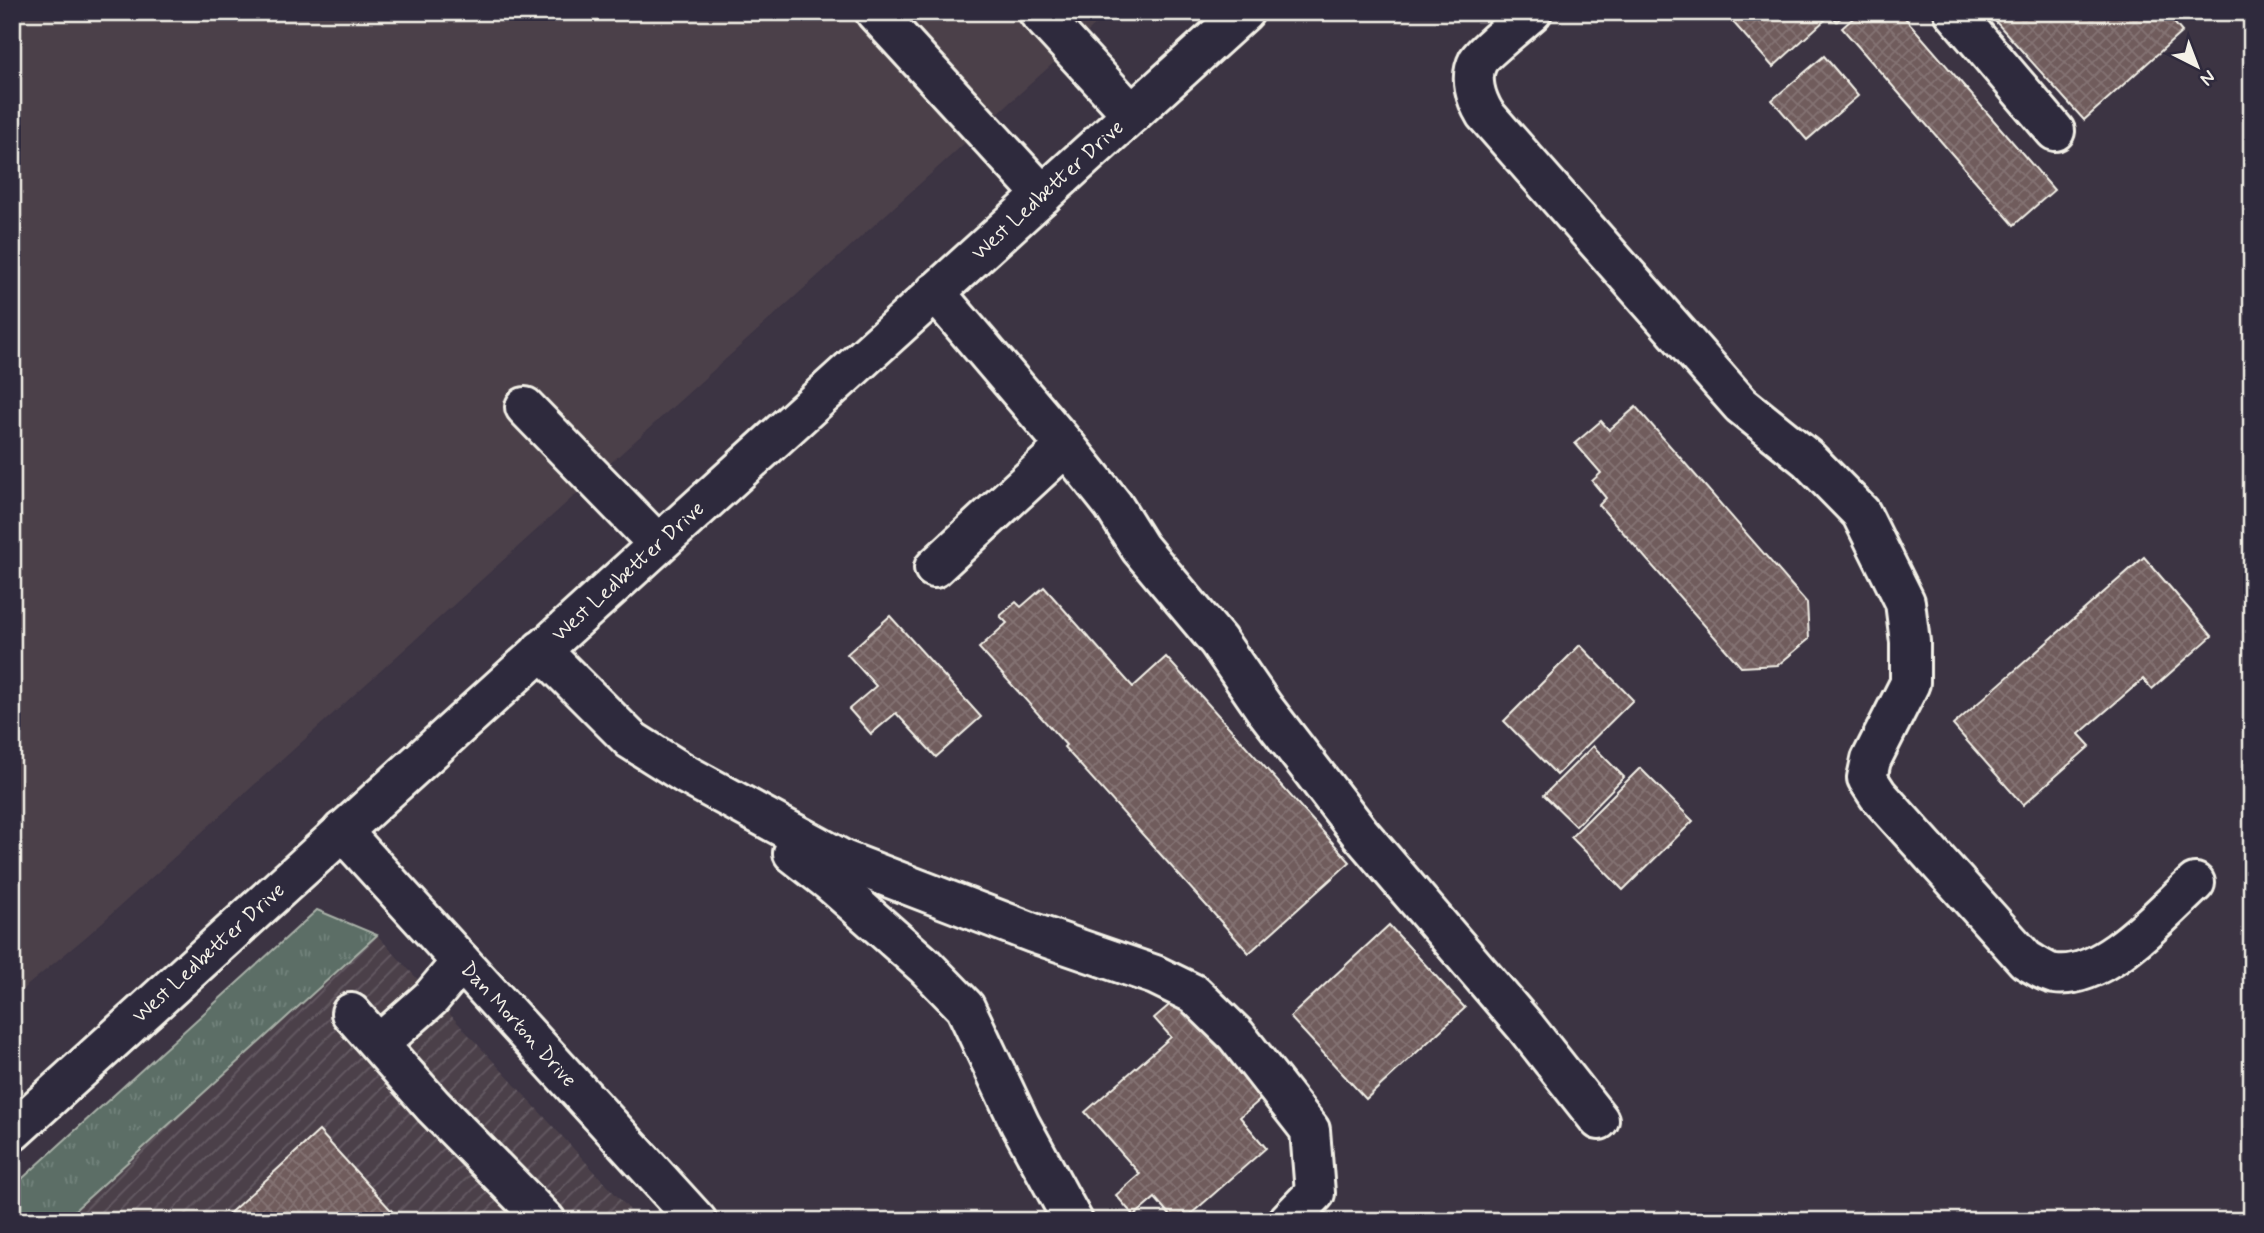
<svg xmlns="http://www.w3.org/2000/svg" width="2264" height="1233" viewBox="0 0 2264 1233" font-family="Mynerve,sans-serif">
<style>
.built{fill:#4b404a}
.industrial{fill:url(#industrial-furrows)}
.grass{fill:url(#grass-tufts);stroke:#a8b0a7;stroke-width:2}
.building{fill:url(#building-cross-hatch);stroke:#f4f1e8;stroke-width:2}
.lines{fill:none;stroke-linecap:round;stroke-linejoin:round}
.minor-casing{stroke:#f4f1e8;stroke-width:44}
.minor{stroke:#2f2a3d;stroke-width:38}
.labels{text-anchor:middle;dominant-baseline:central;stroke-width:7;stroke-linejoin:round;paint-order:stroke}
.street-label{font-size:21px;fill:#f4f1e8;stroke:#2f2a3d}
</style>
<defs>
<pattern id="industrial-furrows" width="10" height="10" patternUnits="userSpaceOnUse" patternTransform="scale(1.75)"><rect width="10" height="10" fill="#4b404a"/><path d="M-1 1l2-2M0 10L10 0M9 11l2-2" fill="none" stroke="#665c64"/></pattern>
<pattern id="grass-tufts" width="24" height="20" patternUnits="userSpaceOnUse" patternTransform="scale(1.75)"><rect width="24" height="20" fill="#5b6e66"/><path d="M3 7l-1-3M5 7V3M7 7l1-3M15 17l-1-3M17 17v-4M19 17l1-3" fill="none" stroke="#73837c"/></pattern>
<pattern id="building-cross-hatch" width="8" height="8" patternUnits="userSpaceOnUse" patternTransform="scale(1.75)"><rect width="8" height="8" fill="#6f5b5c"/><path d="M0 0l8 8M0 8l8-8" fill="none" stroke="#847373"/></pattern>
</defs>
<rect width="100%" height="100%" fill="#3c3443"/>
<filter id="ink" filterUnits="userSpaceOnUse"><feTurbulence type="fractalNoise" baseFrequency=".0143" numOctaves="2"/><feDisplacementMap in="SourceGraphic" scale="14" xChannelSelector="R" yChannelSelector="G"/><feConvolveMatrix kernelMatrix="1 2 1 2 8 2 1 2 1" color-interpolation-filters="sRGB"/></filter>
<g filter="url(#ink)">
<path class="built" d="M12,12h1098l-1022,923 -76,63z"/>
<path class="industrial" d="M377,935l263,286h-577z"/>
<path class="grass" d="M317,910l60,25 -314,286h-51v-33z"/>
<g class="building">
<path d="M1724,12h94l7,8 -52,47z"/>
<path d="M1828,12h19l-10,9z"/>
<path d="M1860,12h40l154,178 -40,35 -172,-197z"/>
<path d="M1987,12h178l17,20 -98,88z"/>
<path d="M1824,56l34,40 -51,44 -35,-40z"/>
<path d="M1636,407l171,196 2,36 -31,26 -37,2 -142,-162 7,-7 -14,-17 9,-8 -26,-30 26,-22 8,9z"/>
<path d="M2144,557l68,79 -60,53 -9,-10 -64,55 11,12 -67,59 -70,-80z"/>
<path d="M1044,587l89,100 33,-30 184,205 -101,91 -185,-206 2,-2 -87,-97 28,-25 -7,-7 16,-14 5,5z"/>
<path d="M890,616l91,101 -45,40 -40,-44 -25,21 -22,-25 27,-23 -29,-32z"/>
<path d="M1580,645l53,55 -76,75 -53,-54z"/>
<path d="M1593,746l31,31 -48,49 -32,-31z"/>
<path d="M1640,768l53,53 -70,69 -52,-53z"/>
<path d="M1389,925l76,83 -99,91 -76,-82z"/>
<path d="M1181,995l86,99 -27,23 26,31 -83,73h-8l-20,-23 -21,18 -18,-21 24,-21 -55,-62 86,-75 -17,-19z"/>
<path d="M319,1131l82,90h-180z"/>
</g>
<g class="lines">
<defs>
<g id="minor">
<path d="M875,12l168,183"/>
<path d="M1038,12l94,102"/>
<path d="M1532,12c-10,9 -49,40 -54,49 -9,17 -2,38 7,53l256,291 67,54 53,54 44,89 5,40v41l-39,77 -4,18 11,17 148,165c8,4 20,13 29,14 49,6 106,-60 140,-91"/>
<path d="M1954,12l101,119"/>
<path d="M525,407l133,137"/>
<path d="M1066,446l47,59 27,43 78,93 46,67 96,125 165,193 74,94"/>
<path d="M934,568l132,-122 -131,-154"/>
<path d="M541,650l90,90 54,34 158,86 190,73 122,42 39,19 42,41 74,95 5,63 -27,28"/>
<path id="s1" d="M342,831l355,390"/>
<path d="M793,853l37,29 95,84 40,41 55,117 53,97"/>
<path d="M351,1013l82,93 113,115"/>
<path d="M379,1044l52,-46 30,-36"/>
<path id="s2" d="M12,1132l1232,-1120"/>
</g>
</defs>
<use href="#minor" class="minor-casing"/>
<use href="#minor" class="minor"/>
</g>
</g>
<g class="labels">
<g class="street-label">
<text stroke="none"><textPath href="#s2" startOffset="1400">West Ledbetter Drive</textPath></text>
<text stroke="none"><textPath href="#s2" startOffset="833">West Ledbetter Drive</textPath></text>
<text stroke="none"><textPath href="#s2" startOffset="266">West Ledbetter Drive</textPath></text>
<text stroke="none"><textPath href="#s1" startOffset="262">Dan Morton Drive</textPath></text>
</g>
</g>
<rect width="2264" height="1233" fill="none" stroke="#2f2a3d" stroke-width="42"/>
<rect x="21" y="21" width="2222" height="1191" fill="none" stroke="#f4f1e8" stroke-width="2.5" filter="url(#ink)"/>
<g transform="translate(2197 66) rotate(138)" stroke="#2f2a3d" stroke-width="5" paint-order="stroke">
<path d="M0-5L12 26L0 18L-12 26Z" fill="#f4f1e8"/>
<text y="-10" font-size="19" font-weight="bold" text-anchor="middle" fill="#f4f1e8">N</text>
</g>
</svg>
